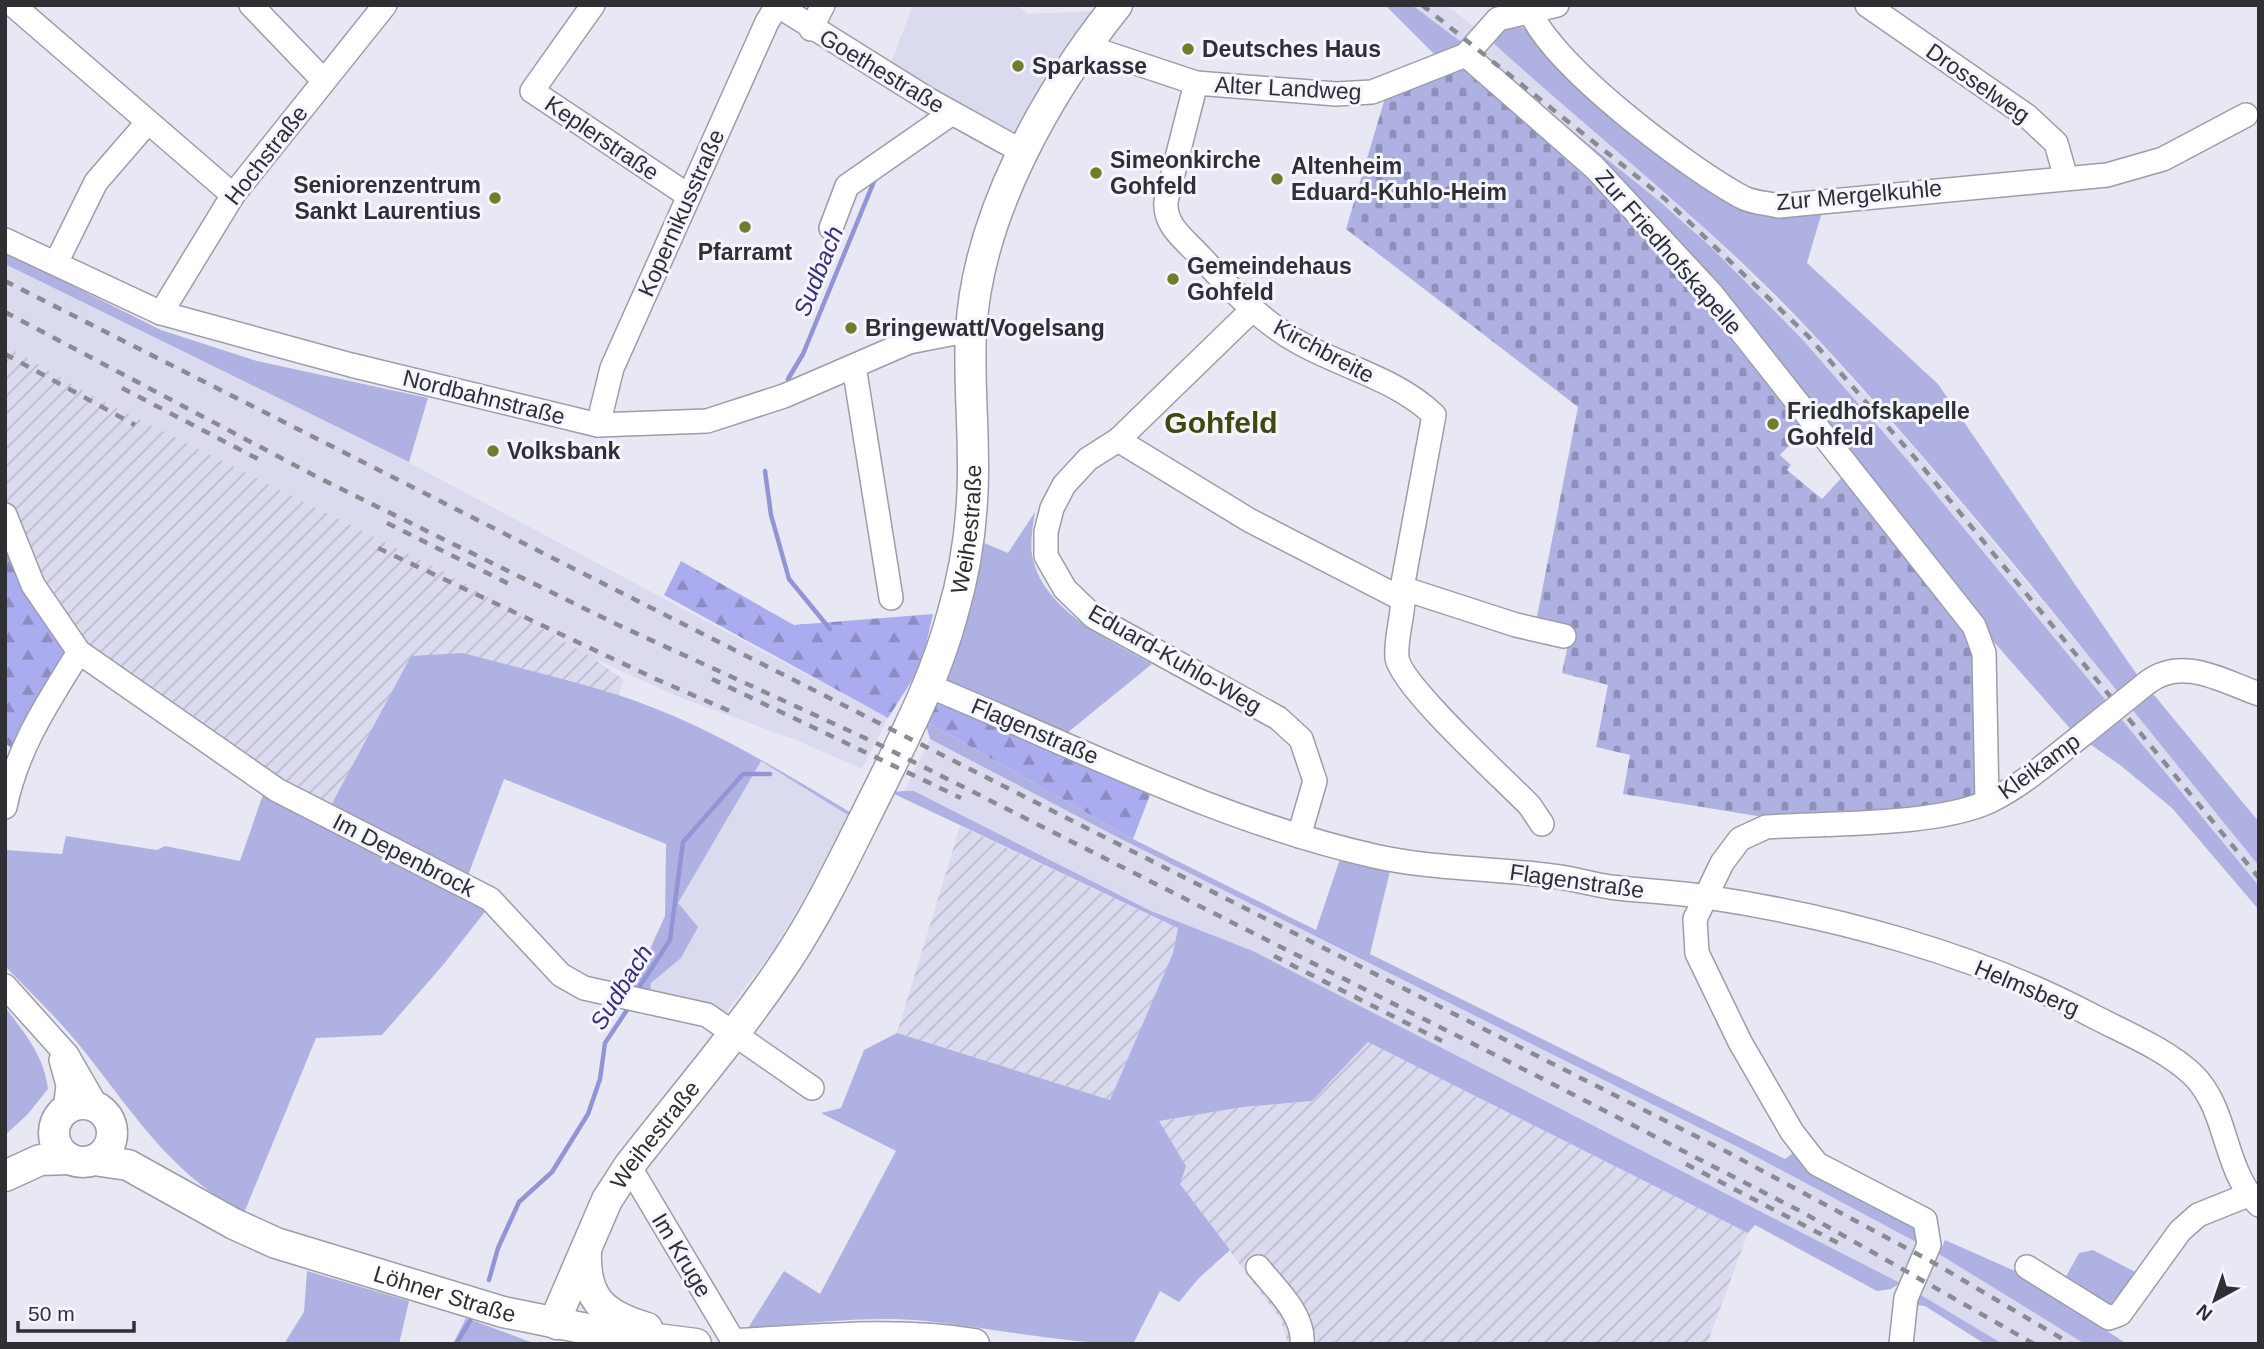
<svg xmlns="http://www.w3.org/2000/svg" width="2264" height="1349" viewBox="0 0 2264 1349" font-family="Arial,sans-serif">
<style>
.built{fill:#dadbef}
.industrial{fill:url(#industrial-furrows)}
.green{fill:#afb1e3}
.forest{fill:url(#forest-firs)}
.cemetery{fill:url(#cemetery-stones)}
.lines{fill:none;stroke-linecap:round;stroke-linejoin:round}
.stream{stroke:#9394d6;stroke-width:4.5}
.minor-casing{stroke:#9c9da8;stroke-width:26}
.major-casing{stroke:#9c9da8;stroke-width:33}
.minor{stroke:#fff;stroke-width:23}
.major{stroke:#fff;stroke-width:30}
.rail{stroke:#898a92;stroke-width:4.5;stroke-dasharray:9 9;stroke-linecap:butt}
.minor-bridge-casing{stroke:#9c9da8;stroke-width:26;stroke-linecap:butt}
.minor-bridge{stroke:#fff;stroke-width:23}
.poi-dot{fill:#707e2c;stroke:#f4f5ff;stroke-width:2.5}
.labels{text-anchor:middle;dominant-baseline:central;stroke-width:6;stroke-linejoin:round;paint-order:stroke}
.poi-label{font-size:23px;font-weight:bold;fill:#2f2f34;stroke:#f4f5ff;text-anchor:start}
.street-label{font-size:23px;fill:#2f2f34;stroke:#f4f5ff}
.water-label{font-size:24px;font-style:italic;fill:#372f7c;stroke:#f4f5ff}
.district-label{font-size:30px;font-weight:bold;fill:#3f480e;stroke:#f4f5ff}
</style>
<defs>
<pattern id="industrial-furrows" width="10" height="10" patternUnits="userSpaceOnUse" patternTransform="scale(1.75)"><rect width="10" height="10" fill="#dadbef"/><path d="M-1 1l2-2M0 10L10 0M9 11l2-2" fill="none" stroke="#bbbcce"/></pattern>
<pattern id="forest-firs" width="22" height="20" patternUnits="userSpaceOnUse" patternTransform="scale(1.75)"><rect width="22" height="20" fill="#abacf0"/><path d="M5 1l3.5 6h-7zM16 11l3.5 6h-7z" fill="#8c8cc3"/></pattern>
<pattern id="cemetery-stones" width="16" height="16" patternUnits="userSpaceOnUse" patternTransform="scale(1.75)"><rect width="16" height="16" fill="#afb1e3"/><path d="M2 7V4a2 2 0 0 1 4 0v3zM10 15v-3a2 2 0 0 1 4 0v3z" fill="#8f90b9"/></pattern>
</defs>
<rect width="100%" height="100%" fill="#e7e8f4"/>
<g class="built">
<path d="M913,5h105l9,9 67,-3 -74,130 -130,-76z"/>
<path d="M1412,5h35l30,24 -13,15z"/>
<path d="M1490,40l178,153 144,141 109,122 209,250 129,160v20l-349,-423 -107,-123 -92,-93 -53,-47 -181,-145z"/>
<path d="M5,264l339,164 544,290 -26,51 -64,-28 -124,-46 -81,-37 -143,-83 -359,-180 -66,-38 -20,-12z"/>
<path d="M930,739l189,99 619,309 180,96 -18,40 -647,-332 -102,-40 -237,-120h-10z"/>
<path d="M761,760l90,57 -77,132 -50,66 -74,-19 1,-13 30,-25 9,-37 -13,-18z"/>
<path d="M1939,1254l128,78 18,12h-82l-84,-50z"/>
</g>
<g class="industrial">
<path d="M5,345l86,50 359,180 143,83 31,22 -6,15 -155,-42 -134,157 -60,-33 -182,-126 -82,-120z"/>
<path d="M960,826l218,102 -5,25 -63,147 -213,-67z"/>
<path d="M1368,1042l380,191 -41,111h-419l-7,-24 -101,-136 -21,-63 84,-14 69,-6z"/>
</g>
<g class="green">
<path d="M1385,5h27l52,39 -29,11z"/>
<path d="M1510,23l14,5 58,59 176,127 64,-2 -15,51 131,121 197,288 124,150v44c-146,-179 -289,-363 -446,-532 -100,-107 -215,-196 -323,-294z"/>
<path d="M1477,55l181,145 53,47 92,93 107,123 349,423v24l-87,-102 -52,-43 -46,-32z"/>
<path d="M5,252l156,78 96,31 171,37 -19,64 -404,-198z"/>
<path d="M1035,512c-2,13 -5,30 -3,43 10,55 77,85 120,109l-85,69 -122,-53 26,-72 11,-66 26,11z"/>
<path d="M463,653c52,14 104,26 155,42 84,27 160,74 235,119l-2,3 -90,-56 -83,142 20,24 -17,31 -30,25 -1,13 -20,-3 35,-77 1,-72 -162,-65 -38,102 29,18 -52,66 -61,70 -66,3 -72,175c-78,-42 -114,-106 -168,-172 -22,-26 -47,-50 -71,-75l1,-116 56,4 4,-18 91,14 8,-4 75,15 29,-84 60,32 82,-153z"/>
<path d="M925,721l208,118 183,91 24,-71 50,12 -20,83 415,205 8,-6 30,28 94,49 1,13 -180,-96 -619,-309 -189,-99z"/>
<path d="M904,791h10l237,120 102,40 647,332 -9,6 -14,2 -122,-66 -7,8 -380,-191 -56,59 -69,6 -84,14 27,45 -6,18 50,66 -31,28 -20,24 -19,-11 -27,53c-71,0 -138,-16 -208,-23 -58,-6 -118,3 -177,7l36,-57 36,23 76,-143 -75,-38 20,-5 23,-58 33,-17 213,67 63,-147 5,-25 -288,-136z"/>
<path d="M5,1007c20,27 39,48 43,82l-21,26 -22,20z"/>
<path d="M1945,1240l70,31 112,73h-42l-146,-90z"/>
<path d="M2093,1250l46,24 -23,35 -54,-25 17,-31z"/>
<path d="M307,1271l102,30 -10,43h-115l20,-32z"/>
<path d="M1919,1294l84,50h-18l-60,-38 -11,-1z"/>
<path d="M466,1318l70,26h-83z"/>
</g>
<g class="forest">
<path d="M5,531l67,122 -58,97 -9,-7z"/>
<path d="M681,561l113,64 139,-11 -12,52 -33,52 -224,-123z"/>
<path d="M938,702l212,93 -17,44 -208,-118z"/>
</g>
<path class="cemetery" d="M1468,65l122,106 119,126 99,129 -28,29 11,10 -4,5 35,29 23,-25 134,174 1,148 -34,13 -177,9 -146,-24 7,-39 -34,-8 12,-62 -46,-12 8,-38 -35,-8 43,-220 -232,-178 39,-131z"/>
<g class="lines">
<g class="stream">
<path d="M788,379l15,-25 72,-175"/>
<path d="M765,471l6,44 18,64 41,50"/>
<path d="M636,992l34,-52 13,-98 60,-68h27"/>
<path d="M489,1280l9,-32 21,-46 33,-30 36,-58 12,-35 5,-36 24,-36"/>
<path d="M456,1344l14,-23"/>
</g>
<defs>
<g id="minor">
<path d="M13,5l220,190"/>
<path d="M251,5l73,76"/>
<path d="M593,5l-61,86 157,105"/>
<path d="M777,5l152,95 94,52"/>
<path d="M1528,5c15,55 163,165 214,192 10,6 25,6 37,9l328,-31 56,-16 83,-44"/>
<path d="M1867,5l160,111 29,27 10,35"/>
<path d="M811,29l12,-24"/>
<path d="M1085,46l111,37 140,11 36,-2 94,-37 32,-36 59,-14"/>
<path d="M1466,55l128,112 117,126 263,333 10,27 3,149"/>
<path d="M1196,83l-30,118c-2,24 17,37 32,53 30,32 61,66 100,88 44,25 99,37 136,73l-32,173c4,23 -7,46 -5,70 4,28 108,122 133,148l12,18"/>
<path d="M831,228l16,-42 105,-73"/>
<path d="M5,240l156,73 190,52 247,60 109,-4 77,-25 125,-54 62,-12"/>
<path d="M56,263l40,-81 51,-59"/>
<path d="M1253,309l-135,131 -30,19 -24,26 -12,23 -6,24v24l19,33 29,28 184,101 23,21 14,42 -16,55"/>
<path d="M161,313l72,-118 152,-190"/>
<path d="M854,366l37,232"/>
<path d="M598,425l14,-57 155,-346 10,-16"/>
<path d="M1118,440l131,80 155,80"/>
<path d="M5,515l28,70 46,67 198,138 213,109 71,76 23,13 123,27 105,73"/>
<path d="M1402,588l114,37 48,11"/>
<path d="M2148,682c35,-26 74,-1 111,12"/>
<path d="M929,686c146,60 290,135 445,170 57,13 119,12 178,20 19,2 38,8 58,11 32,4 65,5 96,10 128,19 269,57 383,117 34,18 75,34 103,60 37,35 30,95 67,131"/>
<path d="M5,807c12,-59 43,-105 74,-155"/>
<path d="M5,986l62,69 30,52"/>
<path d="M61,1060l7,25 -3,25"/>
<path d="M629,1166l106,178"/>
<path d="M1258,1267c17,21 47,48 44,77"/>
<path d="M2027,1267l82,51 11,-4 60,-83 18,-16 50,-20"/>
<path d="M1901,1344l5,-46 23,-53 -4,-25 -108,-56 -25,-32 -52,-90 -43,-89 -2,-34 27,-56 18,-24 26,-12c62,-4 171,-1 224,-26 35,-17 65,-45 96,-69"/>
</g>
<g id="major">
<circle cx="83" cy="1133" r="29"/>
<path id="s1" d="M94,1160l34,5 106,59 42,19 227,69 99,20 94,12"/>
<path d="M5,1176l35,-16 30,-1"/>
<path d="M586,1250c-2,48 16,65 61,78"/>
<path id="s2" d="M557,1324l3,-15 47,-109 22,-34c53,-68 110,-134 158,-206 37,-56 65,-118 95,-177 27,-55 54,-108 70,-167 11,-37 18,-77 20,-115 4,-56 -4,-113 -1,-169 6,-116 75,-238 146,-327"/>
<path d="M737,1344c79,-4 159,-13 237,0"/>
</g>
</defs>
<use href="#minor" class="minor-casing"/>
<use href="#major" class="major-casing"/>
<use href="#minor" class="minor"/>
<use href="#major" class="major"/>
<g class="rail">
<path d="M1422,5l243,194 143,137 108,123 343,419"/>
<path d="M5,281l1726,873 203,109 137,81"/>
<path d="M5,312l314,166 297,146 260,119 659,332 267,137 232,132"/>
<path d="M5,354l130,71"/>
<path d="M122,388l136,71"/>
<path d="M387,523l122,61"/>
<path d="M378,548l280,132 74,32"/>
<path d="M712,679l249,119"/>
<path d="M1274,956l168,85"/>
<path d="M1686,1164l152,79"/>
</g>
<defs>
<path id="minor-bridge" d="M2086,732l62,-50"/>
</defs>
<use href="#minor-bridge" class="minor-bridge-casing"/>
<use href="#minor-bridge" class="minor-bridge"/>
</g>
<g class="poi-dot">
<circle cx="1188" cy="49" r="7"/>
<circle cx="1018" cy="66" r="7"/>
<circle cx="1096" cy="173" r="7"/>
<circle cx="1277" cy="179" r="7"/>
<circle cx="495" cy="198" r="7"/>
<circle cx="745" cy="227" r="7"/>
<circle cx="1173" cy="279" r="7"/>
<circle cx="851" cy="328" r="7"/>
<circle cx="1773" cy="424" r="7"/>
<circle cx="493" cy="451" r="7"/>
</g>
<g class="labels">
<g class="poi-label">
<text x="1202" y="49">Deutsches Haus</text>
<text x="1032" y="66">Sparkasse</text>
<text x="1110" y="160">Simeonkirche<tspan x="1110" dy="26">Gohfeld</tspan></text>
<text x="1291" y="166">Altenheim<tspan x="1291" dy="26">Eduard-Kuhlo-Heim</tspan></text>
<text x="481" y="185" text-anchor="end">Seniorenzentrum<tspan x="481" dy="26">Sankt Laurentius</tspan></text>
<text x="745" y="252" text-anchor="middle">Pfarramt</text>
<text x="1187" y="266">Gemeindehaus<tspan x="1187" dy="26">Gohfeld</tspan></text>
<text x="865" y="328">Bringewatt/Vogelsang</text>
<text x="1787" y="411">Friedhofskapelle<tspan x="1787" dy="26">Gohfeld</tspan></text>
<text x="507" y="451">Volksbank</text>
</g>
<g class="street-label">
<text transform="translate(882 71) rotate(31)">Goethestraße</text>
<text transform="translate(1978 83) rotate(35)">Drosselweg</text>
<text transform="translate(1288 88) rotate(3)">Alter Landweg</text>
<text transform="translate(602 138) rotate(34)">Keplerstraße</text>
<text transform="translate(266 155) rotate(-52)">Hochstraße</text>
<text transform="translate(1859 195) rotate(-5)">Zur Mergelkuhle</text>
<text transform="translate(681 213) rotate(-66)">Kopernikusstraße</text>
<text transform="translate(1669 252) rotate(49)">Zur Friedhofskapelle</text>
<text transform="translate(1324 351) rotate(28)">Kirchbreite</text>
<text transform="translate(484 397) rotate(14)">Nordbahnstraße</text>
<text stroke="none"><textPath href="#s2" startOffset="905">Weihestraße</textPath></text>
<text transform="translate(1175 659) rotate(30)">Eduard-Kuhlo-Weg</text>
<text transform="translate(1035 731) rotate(23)">Flagenstraße</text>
<text transform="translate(2039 766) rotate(-36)">Kleikamp</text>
<text transform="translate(404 855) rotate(27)">Im Depenbrock</text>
<text transform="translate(1577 881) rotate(8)">Flagenstraße</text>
<text transform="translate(2027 988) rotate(23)">Helmsberg</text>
<text stroke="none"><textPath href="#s2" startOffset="215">Weihestraße</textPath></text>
<text transform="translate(682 1255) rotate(59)">Im Kruge</text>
<text stroke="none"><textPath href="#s1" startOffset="378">Löhner Straße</textPath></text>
</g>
<g class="water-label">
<text transform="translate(818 271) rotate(-68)">Sudbach</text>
<text transform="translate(621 987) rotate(-58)">Sudbach</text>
</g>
<g class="district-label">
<text x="1221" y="422">Gohfeld</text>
</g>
</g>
<rect width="2264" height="1349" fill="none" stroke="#2f2f34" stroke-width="14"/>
<g transform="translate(2215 1300) rotate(220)" stroke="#f4f5ff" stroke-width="5" paint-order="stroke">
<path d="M0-5L12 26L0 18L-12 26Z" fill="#2f2f34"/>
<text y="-10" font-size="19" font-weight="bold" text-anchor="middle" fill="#2f2f34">N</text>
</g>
<path d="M18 1321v10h116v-10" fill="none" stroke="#2f2f34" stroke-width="3.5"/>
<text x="28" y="1321" font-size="21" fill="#2f2f34" stroke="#f4f5ff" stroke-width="5" paint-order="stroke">50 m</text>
</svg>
